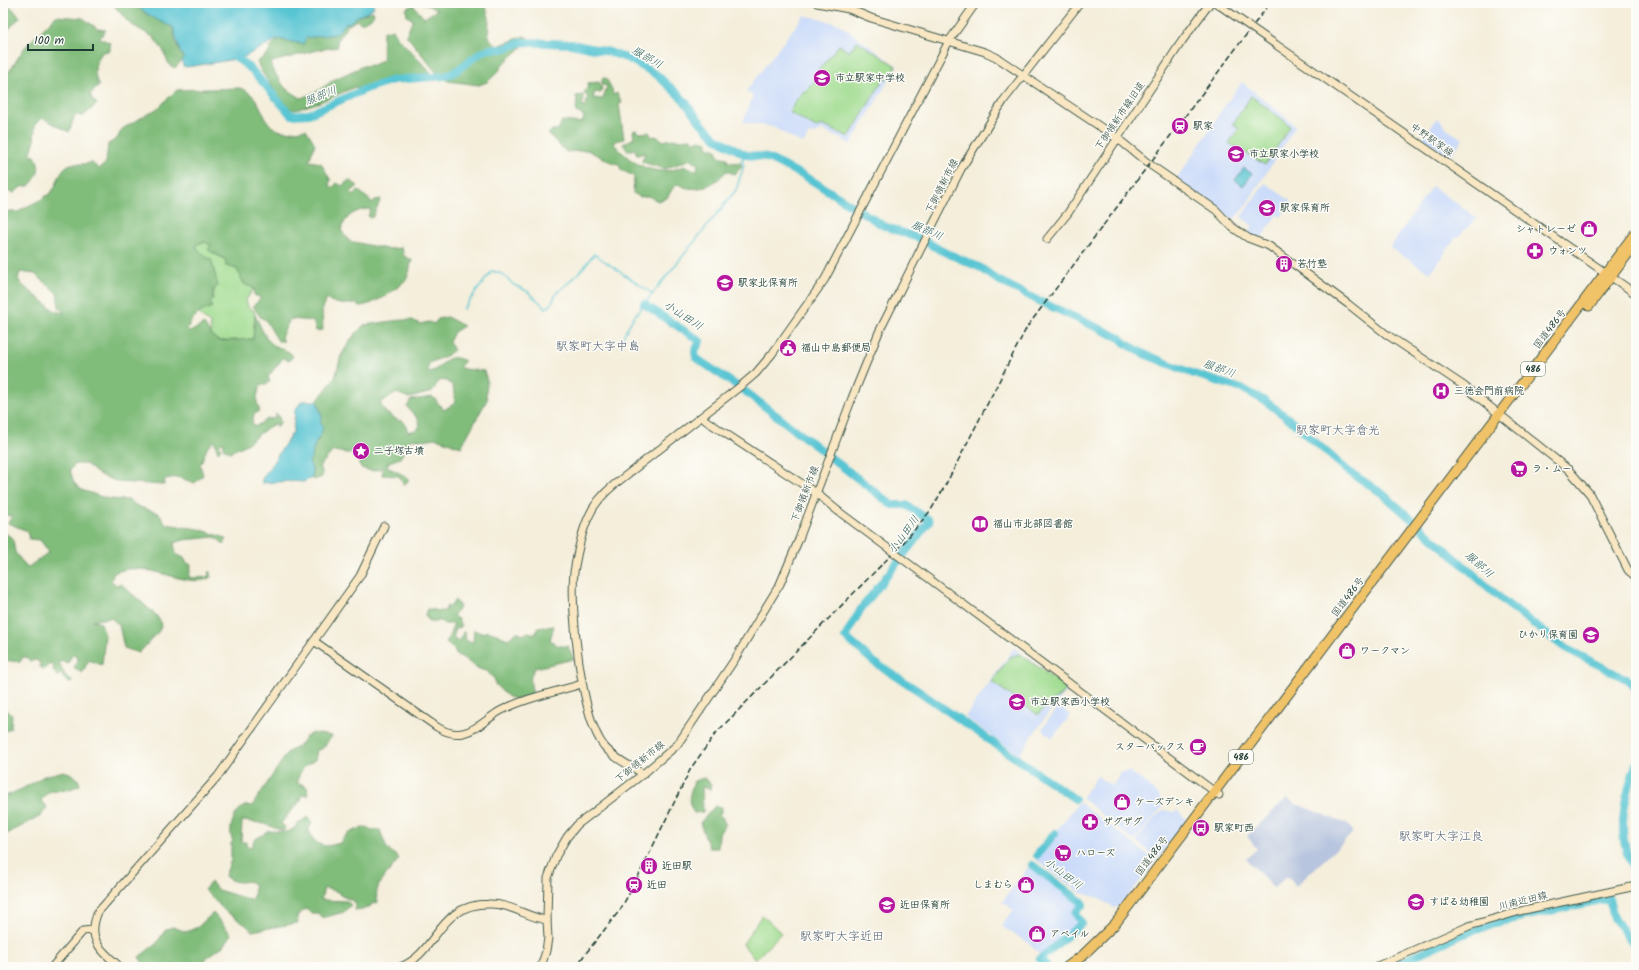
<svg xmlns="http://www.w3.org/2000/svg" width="1639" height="970" viewBox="0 0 1639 970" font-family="Kalam,'Klee One',sans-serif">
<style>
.built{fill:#cbdbf9}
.industrial{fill:#b7c5de}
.green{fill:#a0dc90;stroke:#608c62}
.forest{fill:#80bc7a;stroke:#507c57;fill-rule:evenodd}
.water{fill:#59c5d3;stroke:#3c8184}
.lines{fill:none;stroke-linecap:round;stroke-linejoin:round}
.stream{stroke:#59c5d3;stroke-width:1.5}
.river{stroke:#59c5d3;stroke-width:8}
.secondary-casing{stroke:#3f584d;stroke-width:9}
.highway-casing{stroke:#3f584d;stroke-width:11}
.secondary{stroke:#f9e7c3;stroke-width:7}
.highway{stroke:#f1c369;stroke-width:9}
.rail{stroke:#1f3d34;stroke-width:1.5;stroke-dasharray:6 3;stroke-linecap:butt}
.secondary-bridge-casing{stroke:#3f584d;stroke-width:9;stroke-linecap:butt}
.secondary-bridge{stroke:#f9e7c3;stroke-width:7}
.labels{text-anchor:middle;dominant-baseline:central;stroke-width:3;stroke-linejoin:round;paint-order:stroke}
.shield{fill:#fdfcf7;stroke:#62766e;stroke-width:1}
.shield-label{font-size:9px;font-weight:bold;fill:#1f3d34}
.poi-label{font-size:10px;font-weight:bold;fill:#1f3d34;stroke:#fdfcf7;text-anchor:start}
.street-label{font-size:10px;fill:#1f3d34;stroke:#fdfcf7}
.water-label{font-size:11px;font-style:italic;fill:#2e5f5c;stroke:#fdfcf7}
.quarter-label{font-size:12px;fill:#556272;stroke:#fdfcf7}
</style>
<rect width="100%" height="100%" fill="#fdfcf7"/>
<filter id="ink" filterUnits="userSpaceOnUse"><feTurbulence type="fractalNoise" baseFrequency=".025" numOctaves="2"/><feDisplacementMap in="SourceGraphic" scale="8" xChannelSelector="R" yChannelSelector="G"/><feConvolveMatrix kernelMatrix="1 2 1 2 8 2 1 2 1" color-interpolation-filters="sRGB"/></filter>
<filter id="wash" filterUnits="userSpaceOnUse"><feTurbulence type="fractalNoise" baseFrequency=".012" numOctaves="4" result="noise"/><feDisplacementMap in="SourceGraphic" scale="16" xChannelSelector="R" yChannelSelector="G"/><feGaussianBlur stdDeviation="0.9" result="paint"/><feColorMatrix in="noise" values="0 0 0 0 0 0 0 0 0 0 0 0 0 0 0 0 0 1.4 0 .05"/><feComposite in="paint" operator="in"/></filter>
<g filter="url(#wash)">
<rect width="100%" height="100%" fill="#f4eedb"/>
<g class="built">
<path d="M804,15l35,9 58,42 -46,78 -29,-14 -7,4h-6l-6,10 -30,-17 -30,-5 10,-26 -7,-5z"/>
<path d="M1242,82l53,43v2l-50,80 -10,11 -3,1 -16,-14 -41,-24 42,-62 -1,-1z"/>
<path d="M1437,118l13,13 13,8 -14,18 -26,-19z"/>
<path d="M1265,183l26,18 -10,16 -4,-2 -17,25 -13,-6 6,-8 -12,-9z"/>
<path d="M1432,186l45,32 -22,21 -25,34 -40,-25z"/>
<path d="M1014,648l55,41 -15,16 -35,50 -54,-38z"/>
<path d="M1058,706l13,9 -19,23 -10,-9z"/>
<path d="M1122,772h8l17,12 9,10h2l5,12 -29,35 -52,-43 15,-22 15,10z"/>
<path d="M1079,802l77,59 -36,45 -6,2 -15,-10 -18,-5 -45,-33v-3z"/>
<path d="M1164,810l10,2 3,-2 10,10 -29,38 -22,-17 20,-25z"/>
<path d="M1030,865l51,38 -8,9 7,10 -1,2 -39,32 -10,-12 -29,-18 13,-16 -12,-8z"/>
</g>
<path class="industrial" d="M1287,798l7,5 53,21 5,6v4l-56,52 -9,-10 -13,12 -28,-29 11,-10 -10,-13z"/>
<g class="green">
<path d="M857,41l39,25 -9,13 -3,-1 -35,59 -27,-12 -6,3 -27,-16c4,-6 8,-14 13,-19 7,-5 14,-10 14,-20l23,-28 10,7z"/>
<path d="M1251,96l36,27 3,4 -25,38 -36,-22 10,-15 -6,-4z"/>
<path d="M204,242l7,3 5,10 9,4 1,7 11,3 7,15 10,4 -8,12 2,7 6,4 1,4 -2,24 -35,2 -7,-6 -1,-12 -10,-7 -1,-4 12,-5 -1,-4 3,-5 3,-21 -5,-18 -4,-1 -11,-10 1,-4z"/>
<path d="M1020,654l47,34c-9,12 -22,17 -29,27l-46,-33 18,-25z"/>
<path d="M762,915l19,18 -26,27 -12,-16z"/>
</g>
<g class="forest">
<path d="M3,3h4l13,14 -12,13h-5z"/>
<path d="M112,3h21l8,4 3,6 29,14c1,11 4,22 11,31l-9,10 -6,-3 -6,-15 -10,-13 -24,-14z"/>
<path d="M423,3h61c2,5 4,11 5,15 0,12 -4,21 9,28l26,-10 4,2 -7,10 -19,17 -3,6 -12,11 -8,3 -31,-4 -12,-9 -30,-37 7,-15 -6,-4 -1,-7 7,-4 11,13 13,-8z"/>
<path d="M373,11l1,4 -4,4 -9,4 -4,-3 -10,6 -10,14 1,7 -21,3 -45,12 -1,5 14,21 16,10 15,-6 19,-13 28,-13 10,-1 11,-6c-3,-9 -1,-17 -1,-27l10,-3 4,8 36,38 -39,3 -33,11 -6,-2 -35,15 -25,8 -10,-3 -25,-38 -3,-7 12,-9 1,-5 8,-9 25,5 2,-6 31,-4 10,-11h4l3,-5z"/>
<path d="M56,16l27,2 15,11 8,1 -6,8 10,5v8l-8,1c-7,13 -10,20 -3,34l-9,8 2,5 5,5 -14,12 -8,-1 -6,17 -26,-14 -8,6 -1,19 -4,12 5,1c7,12 3,20 -6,30l-8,1 -7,6 -11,-3v-109l22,-34z"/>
<path d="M602,78h4l6,11 1,6 4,-2 5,10 -3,1 5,35 -8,2 -2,3c20,22 41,34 71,22l12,5 1,-7 -7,-5 -26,10 -23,-7 3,-9 -8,2 -2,-6 -7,2 -5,-7 11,-6 -1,-7 3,-1 3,3 10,-1 3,5 4,-1 8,5c10,-4 17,1 27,-3l4,4 4,-2 9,2 -1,6h5l6,3 -1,5 10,2 1,4 12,1 2,4 -8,7 -8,-3c-11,15 -32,23 -48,13l-5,4 -6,10 -9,3 -10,-5 -8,1 -7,-4 1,-17 -13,-6 -2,-6 -6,-1 -26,-13 -21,2 -18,-18 4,-4h6l4,-9 19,2 3,-4 -1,-4 -7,-3 1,-12 -1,-4 7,-1 1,4 -2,6 3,1 3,-8 -4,-6 3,-3 1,-6 11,-1 3,7 -1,4 -6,-1 -2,6 10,1 4,-13 -5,-1z"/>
<path d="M240,88c34,12 12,54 66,41l9,15 -6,17 12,2 10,18 -2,2 3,5 5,-5 5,3 7,-6 9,6 -7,6 3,4 4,-6 15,13 2,-3 6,-1 -9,19 -4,-2 3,-7c-15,0 -26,7 -30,21l8,11 38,8 15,-1 2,8 8,4c-2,5 -2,13 -5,18 -8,11 -36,29 -49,28l-3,-3c-11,2 -18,2 -28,-4l-5,9 1,22 -7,1 -3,-10 -23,-2 -9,18 3,4h-6l-13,-22 -4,-1 -8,-12 8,-8 -7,-3v-7l-10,-4 -7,-15 -11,-3 -1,-7 -17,-9 3,-5 -7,-3 -7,2 -1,4 10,8 1,2 4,1 7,27 -5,4v8l-3,5 2,4c-13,5 -19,9 -25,22l3,3 14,-8 7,11 7,6 35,-2 2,-24c5,10 8,20 16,28 7,6 17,6 22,13l-4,5 -6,-3 -15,19 2,5 -10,4c-3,10 -5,16 0,25l-6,3 -2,9 3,4 12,-8 9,-1v-5l3,3 1,7 -4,5v-5l-9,5 -22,17 -15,7 -7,-4 1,-6h-2l-3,3 2,4 -3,3 -4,-11 -6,5 -8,19 3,10 -8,8 -18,-6 -12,2 -1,6 -46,-3 -20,-8 -12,-10h-11l-5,6 4,13 8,7 26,9 21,1 8,6 23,8 5,10 34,5 27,9 -2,6 -9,-7 -31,3 -10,3 2,11 8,4 2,4 5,3 -2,13 19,-1 1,-6 2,1v5c-22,15 -65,-20 -97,-4l-3,7 5,5 5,-1 35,31 6,9 -3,7 -20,22 -15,-5 -5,-23 -8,-7 -19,2 9,3 4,12 -3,30 -13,-5 -7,13 -8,-5 4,-11 -6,-2 -4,8 -6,-2 -3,2 6,12 8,6 -3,2 -6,-4 -3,-5 -4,2 -4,-6 1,-3 -3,-4 -8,7 -3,-3v-4l-4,-3 -6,1 -4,-4h-3l-3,5 -17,-2v-129l10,8 2,13 12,16 22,-16 -9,-12 -11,-1 -2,-8 -19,-8 4,-7 -9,-1v-302l6,-2 9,1c10,-7 28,-13 35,-22 5,-7 6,-19 14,-24 6,-5 14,1 24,-4l8,7 7,-6 2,-19 9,-5 5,-10 36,-21 19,-18zM20,272l15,2 22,19 2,14 6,6 -10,-2 -33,-26 -4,-6z"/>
<path d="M447,317l17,9 -10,6 -5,10 5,8 -8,6 -17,7 -1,9c17,-2 15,-22 37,-11l-6,6 5,2 20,2 3,9 -1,16 2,2 -27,49 -25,-9 -13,2 -12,-1 -11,19 -11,4 -2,4c7,6 15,6 22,14l-5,5 -5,-9 -17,-1 1,-7 -12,3 -10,-3 -2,-3 2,-10 -28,-4 -14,16 3,4v6l-8,3 -2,-2v-9l-3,-7 7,-20 3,-3 1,-18 2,-4 -5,-16 18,-23 6,-22 10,-17 13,-14 36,-5h12l8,4 9,-2 5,2 4,-5zM439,380l8,1 6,5 2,17 -11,7 -11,-13 -22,3 -4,7 11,12 2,7 -4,4 -8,2 -3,-9 -4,-3 -2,1 -14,-9 -5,-9 17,-10 12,5 23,-6z"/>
<path d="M455,600l5,7 -7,9 5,3 3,7 -1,2 -4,-1 -3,12 7,2 3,-9 2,1 1,8 7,1 1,-12 7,3c10,-4 18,3 27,6l9,-7 6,3 5,-3 8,2 1,-6 17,-2 -4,14 9,6h9l6,13 -39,9c-7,8 -4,17 -2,27 -21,7 -23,5 -38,-11v-4l-8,-9c-13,-1 -22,-15 -31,-16l-1,-5 -9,-7 8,-19h-9l-6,-4 -3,2h-6l-5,-7 2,-6c7,0 10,3 18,2l2,-5 3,1z"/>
<path d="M3,706l9,9 -1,13 -8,4z"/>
<path d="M313,733l19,3 -10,13 -5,1 -2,10c-11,6 -15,10 -18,22l10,5 1,8h-6l-1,5 -20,23 4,4 -1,3c-8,0 -12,-4 -19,-6 -7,-2 -15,-2 -23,-3l-1,21h5v4l6,1 2,-7 15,-9 19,1 7,-4 2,-4 11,-7 4,6 -4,7c8,17 15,18 32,13 6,-11 14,-12 26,-16l6,3h8l7,19 12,9c-8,14 -28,27 -21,44l-2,2 -3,-1 -4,5 -14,2v-8l-15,-7 -2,-3 -14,-4 -3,12 26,1 4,4 -7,7 -22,6 -4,-5h-8l-4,-4 -9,7 1,7 -46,8 -6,-6 -21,-14 -21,-21 7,-8 7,8 33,10 4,-8 -2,-2 2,-4 -7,-5c-9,2 -17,1 -23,-5l6,-16v-17l2,-2c-7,-10 3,-40 19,-35l36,-54 11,-6 7,-10z"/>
<path d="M64,771c8,3 14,5 16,14 -5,2 -9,4 -14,5 -12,2 -17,-3 -25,11l6,6 -6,9 -38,20v-39l19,-8 22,-13z"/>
<path d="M704,778l7,6 -1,5 -8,-2 1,25 -9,1c-8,-13 -4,-18 0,-32z"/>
<path d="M715,806l6,1v5l-3,4 4,1 3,7 -6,10 -1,14h-9l-9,-25z"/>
<path d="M213,913l18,21 -8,12 -18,13 4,8h-66l1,-2 -5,-8 17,-13 10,-15 7,-2 13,5 12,-5z"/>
</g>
<g class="water">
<path d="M133,3h240l1,4c-8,8 -18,7 -24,16h-4l-10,11 -30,4 -3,6 -25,-5 -36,19 -55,9 -4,-1 -1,-5 2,-3 -4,-6 -7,-25c-15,-5 -29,-15 -40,-24z"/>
<path d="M1244,168l8,6 -9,12 -8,-6z"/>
<path d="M302,401h15l5,16 -2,4c6,11 -1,14 -5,23 -2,6 -3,12 -6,18l3,7v9l-9,4 -11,-1 -30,2v-4l31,-47 2,-22z"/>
</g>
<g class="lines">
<g class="stream">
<path d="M463,309l29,-38 10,3 12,11 13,6 19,17 4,-2 7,-14 8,-6 18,-18 11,-14 59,40"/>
<path d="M622,346v-8l11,-20 103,-128 8,-25 -3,-4 5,-6"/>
</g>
<g class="river">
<path d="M231,49l6,9 14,11 40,46 18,-1 59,-26 25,-8 52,-4 8,-3 26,-19 10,-5h14l19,-7 49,2 38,8 20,7 28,16 26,24 18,24 15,15 30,17 18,2 8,3 36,18 76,48 40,14 16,10 41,18 15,11 41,21 83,38 5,5 19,11 50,20 51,16 20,11 23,17 60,53 35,23 123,109 59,45 63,32 8,9"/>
<path d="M644,304l56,37 -5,10 1,7 50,34 146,113h14l22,14 1,3 -68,87 -16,28 29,25 43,28 158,109"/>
<path d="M1636,764c-9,27 -18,58 -10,86 2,8 7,15 10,23"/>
<path d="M1037,855l18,-22"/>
<path d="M1032,865l51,38v2l-8,8 7,10 -42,36 7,8"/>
<path d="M1389,967l67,-30 44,-15 109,-24 5,20 22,30"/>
</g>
</g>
</g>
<g filter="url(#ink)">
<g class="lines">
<defs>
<g id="secondary">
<path d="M817,3l32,6 22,9 114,34 11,5 121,81 32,26 67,46 16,17 16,11 21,8 79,58 38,30 78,52 105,84 20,23 39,77 8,7"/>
<path d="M1275,44l361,250"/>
<path d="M1047,239l21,-26 114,-172 28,-38"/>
<path d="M703,416l2,4 111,73 22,18"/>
<path d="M947,592l272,203"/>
<path d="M314,641l123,86c8,5 16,8 26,6 14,-3 25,-15 37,-22 25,-13 55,-19 82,-27"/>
<path d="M643,774c-12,-8 -30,-16 -39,-28 -23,-28 -34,-138 -30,-174 3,-18 7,-39 15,-56 6,-14 15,-23 26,-32l127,-99 14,-12 16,-19 53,-75 124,-238 27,-38"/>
<path d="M52,967l31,-36 10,-1"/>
<path d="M120,967c-19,-17 -34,-27 -22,-55l120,-136 142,-200 24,-50"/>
<path d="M400,967c38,-14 37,-63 88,-63 22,-1 38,13 59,16"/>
<path d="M541,967l5,-16 2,-13 -1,-18 1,-42 8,-22 11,-19 10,-12 66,-51 34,-29 58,-86 31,-52 14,-23 19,-45 53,-141 27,-66 82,-163 43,-69 76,-97"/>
<path d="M1375,967l94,-41 55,-16 112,-24"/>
</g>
<g id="highway">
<path d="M1589,306l47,-63"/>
<path d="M1067,967l15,-11 33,-32 521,-692"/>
</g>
</defs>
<use href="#secondary" class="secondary-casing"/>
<use href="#highway" class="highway-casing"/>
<use href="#secondary" class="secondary"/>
<use href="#highway" class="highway"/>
<path class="rail" d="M575,967l45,-57 14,-25 57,-117 25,-35 189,-192 26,-31 14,-24 82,-159 243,-324"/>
<defs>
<g id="secondary-bridge">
<path d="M1216,3l59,41"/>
<path d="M838,511l109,81"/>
</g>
</defs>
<use href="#secondary-bridge" class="secondary-bridge-casing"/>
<use href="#secondary-bridge" class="secondary-bridge"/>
</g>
</g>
<defs>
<symbol id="school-disc" viewBox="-11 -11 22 22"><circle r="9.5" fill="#b5179e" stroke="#fdfcf7"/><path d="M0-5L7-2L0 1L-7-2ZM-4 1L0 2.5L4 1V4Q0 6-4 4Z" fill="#fff"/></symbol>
<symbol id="station-disc" viewBox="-11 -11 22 22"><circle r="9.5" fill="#b5179e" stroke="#fdfcf7"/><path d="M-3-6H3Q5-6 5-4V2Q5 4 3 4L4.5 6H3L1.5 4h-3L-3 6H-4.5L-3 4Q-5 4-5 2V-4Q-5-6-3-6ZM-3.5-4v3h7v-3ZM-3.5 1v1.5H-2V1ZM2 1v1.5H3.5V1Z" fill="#fff"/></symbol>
<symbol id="shop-disc" viewBox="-11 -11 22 22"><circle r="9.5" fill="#b5179e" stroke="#fdfcf7"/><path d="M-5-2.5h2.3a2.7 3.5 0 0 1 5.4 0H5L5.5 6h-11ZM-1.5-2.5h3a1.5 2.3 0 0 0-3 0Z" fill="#fff"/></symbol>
<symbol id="pharmacy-disc" viewBox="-11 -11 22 22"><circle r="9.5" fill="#b5179e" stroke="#fdfcf7"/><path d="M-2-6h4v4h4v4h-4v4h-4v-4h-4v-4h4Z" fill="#fff"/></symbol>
<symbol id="building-disc" viewBox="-11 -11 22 22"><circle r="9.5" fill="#b5179e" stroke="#fdfcf7"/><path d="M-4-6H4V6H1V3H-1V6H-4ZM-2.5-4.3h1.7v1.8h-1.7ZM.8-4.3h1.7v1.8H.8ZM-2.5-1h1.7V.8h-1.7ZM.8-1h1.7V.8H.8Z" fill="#fff"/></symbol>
<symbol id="civic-disc" viewBox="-11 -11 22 22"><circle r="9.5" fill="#b5179e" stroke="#fdfcf7"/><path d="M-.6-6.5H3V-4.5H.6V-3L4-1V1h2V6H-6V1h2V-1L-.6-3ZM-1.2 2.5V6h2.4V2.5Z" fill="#fff"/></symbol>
<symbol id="hospital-disc" viewBox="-11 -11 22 22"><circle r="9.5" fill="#b5179e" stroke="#fdfcf7"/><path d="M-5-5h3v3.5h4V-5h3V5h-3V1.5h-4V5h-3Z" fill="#fff"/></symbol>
<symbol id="sight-disc" viewBox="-11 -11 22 22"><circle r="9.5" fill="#b5179e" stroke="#fdfcf7"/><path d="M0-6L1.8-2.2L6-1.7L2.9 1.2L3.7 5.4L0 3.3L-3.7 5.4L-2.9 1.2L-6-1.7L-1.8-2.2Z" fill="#fff"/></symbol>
<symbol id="supermarket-disc" viewBox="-11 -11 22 22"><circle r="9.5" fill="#b5179e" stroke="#fdfcf7"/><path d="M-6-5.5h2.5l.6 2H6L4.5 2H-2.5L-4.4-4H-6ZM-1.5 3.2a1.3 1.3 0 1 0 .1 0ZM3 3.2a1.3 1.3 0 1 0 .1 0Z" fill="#fff"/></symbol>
<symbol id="library-disc" viewBox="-11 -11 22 22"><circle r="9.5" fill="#b5179e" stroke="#fdfcf7"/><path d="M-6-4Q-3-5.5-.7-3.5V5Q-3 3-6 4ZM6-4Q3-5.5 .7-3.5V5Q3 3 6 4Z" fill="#fff"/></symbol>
<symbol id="cafe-disc" viewBox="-11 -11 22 22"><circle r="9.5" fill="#b5179e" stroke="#fdfcf7"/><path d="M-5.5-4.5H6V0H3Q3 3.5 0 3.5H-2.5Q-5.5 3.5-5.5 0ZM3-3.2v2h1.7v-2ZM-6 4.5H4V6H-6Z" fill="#fff"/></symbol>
<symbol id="bus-disc" viewBox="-11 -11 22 22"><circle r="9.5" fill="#b5179e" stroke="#fdfcf7"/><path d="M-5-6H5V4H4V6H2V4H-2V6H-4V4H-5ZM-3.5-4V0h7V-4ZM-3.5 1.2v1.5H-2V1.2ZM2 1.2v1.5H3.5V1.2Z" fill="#fff"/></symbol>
</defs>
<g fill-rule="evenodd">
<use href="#school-disc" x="812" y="68" width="20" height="20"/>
<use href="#station-disc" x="1170" y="116" width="20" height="20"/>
<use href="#school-disc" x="1226" y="144" width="20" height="20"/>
<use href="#school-disc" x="1257" y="198" width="20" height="20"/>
<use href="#shop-disc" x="1579" y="219" width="20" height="20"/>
<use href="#pharmacy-disc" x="1525" y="241" width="20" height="20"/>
<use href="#building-disc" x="1274" y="254" width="20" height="20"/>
<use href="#school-disc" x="715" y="273" width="20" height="20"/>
<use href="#civic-disc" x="778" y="338" width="20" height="20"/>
<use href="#hospital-disc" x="1431" y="381" width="20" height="20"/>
<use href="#sight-disc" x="351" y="441" width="20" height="20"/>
<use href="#supermarket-disc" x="1509" y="459" width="20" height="20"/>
<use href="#library-disc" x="970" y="514" width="20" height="20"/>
<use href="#school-disc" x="1581" y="625" width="20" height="20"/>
<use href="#shop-disc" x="1337" y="641" width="20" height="20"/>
<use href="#school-disc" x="1007" y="692" width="20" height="20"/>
<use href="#cafe-disc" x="1188" y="737" width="20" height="20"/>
<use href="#shop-disc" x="1112" y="792" width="20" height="20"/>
<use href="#pharmacy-disc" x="1080" y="812" width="20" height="20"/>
<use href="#bus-disc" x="1191" y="818" width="20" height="20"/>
<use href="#supermarket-disc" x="1053" y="843" width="20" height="20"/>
<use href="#building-disc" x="639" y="856" width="20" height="20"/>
<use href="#station-disc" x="624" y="875" width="20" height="20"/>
<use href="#shop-disc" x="1016" y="875" width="20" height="20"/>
<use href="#school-disc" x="1406" y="892" width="20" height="20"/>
<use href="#school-disc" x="877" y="895" width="20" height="20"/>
<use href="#shop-disc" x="1027" y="924" width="20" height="20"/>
</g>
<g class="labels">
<g class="shield">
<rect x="1521" y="362" width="24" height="14" rx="3"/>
<rect x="1229" y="750" width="24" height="14" rx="3"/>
</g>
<g class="shield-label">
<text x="1533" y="369">486</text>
<text x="1241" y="757">486</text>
</g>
<g class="poi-label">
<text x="835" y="78">市立駅家中学校</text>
<text x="1193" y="126">駅家</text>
<text x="1249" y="154">市立駅家小学校</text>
<text x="1280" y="208">駅家保育所</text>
<text x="1576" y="229" text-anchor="end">シャトレーゼ</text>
<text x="1548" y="251">ウォンツ</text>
<text x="1297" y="264">若竹塾</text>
<text x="738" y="283">駅家北保育所</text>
<text x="801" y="348">福山中島郵便局</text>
<text x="1454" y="391">三徳会門前病院</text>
<text x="374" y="451">二子塚古墳</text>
<text x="1532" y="469">ラ・ムー</text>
<text x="993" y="524">福山市北部図書館</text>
<text x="1578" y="635" text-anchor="end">ひかり保育園</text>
<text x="1360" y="651">ワークマン</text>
<text x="1030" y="702">市立駅家西小学校</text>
<text x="1185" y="747" text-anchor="end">スターバックス</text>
<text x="1135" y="802">ケーズデンキ</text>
<text x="1103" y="822">ザグザグ</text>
<text x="1214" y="828">駅家町西</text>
<text x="1076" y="853">ハローズ</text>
<text x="662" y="866">近田駅</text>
<text x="647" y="885">近田</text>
<text x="1013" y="885" text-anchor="end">しまむら</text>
<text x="1429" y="902">すばる幼稚園</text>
<text x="900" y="905">近田保育所</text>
<text x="1050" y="934">アベイル</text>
</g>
<g class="street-label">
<text transform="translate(1120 116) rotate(-56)">下御領新市線旧道</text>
<text transform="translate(1432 140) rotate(35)">中野駅家線</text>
<text transform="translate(942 186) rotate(-63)">下御領新市線</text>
<text transform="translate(1550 329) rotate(-53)">国道486号</text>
<text transform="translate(805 494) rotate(-69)">下御領新市線</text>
<text transform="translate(1348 597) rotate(-53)">国道486号</text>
<text transform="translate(640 762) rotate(-39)">下御領新市線</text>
<text transform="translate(1152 856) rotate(-53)">国道486号</text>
<text transform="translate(1523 901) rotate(-14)">川南近田線</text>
</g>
<g class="water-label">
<text transform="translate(647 58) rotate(30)">服部川</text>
<text transform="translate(321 96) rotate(-22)">服部川</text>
<text transform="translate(927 231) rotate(24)">服部川</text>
<text transform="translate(683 316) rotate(33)">小山田川</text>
<text transform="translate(1219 369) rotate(20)">服部川</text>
<text transform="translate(904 535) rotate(-54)">小山田川</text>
<text transform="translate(1479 565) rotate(42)">服部川</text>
<text transform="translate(1063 874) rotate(37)">小山田川</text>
</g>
<g class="quarter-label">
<text x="598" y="346">駅家町大字中島</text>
<text x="1338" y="430">駅家町大字倉光</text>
<text x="1441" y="836">駅家町大字江良</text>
<text x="842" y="936">駅家町大字近田</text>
</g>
</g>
<rect width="1639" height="970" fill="none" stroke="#fdfcf7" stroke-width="16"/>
<path d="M28 44v6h65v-6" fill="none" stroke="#1f3d34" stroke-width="2"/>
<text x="34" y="44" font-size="12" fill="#1f3d34" stroke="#fdfcf7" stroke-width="3" paint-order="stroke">100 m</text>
</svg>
